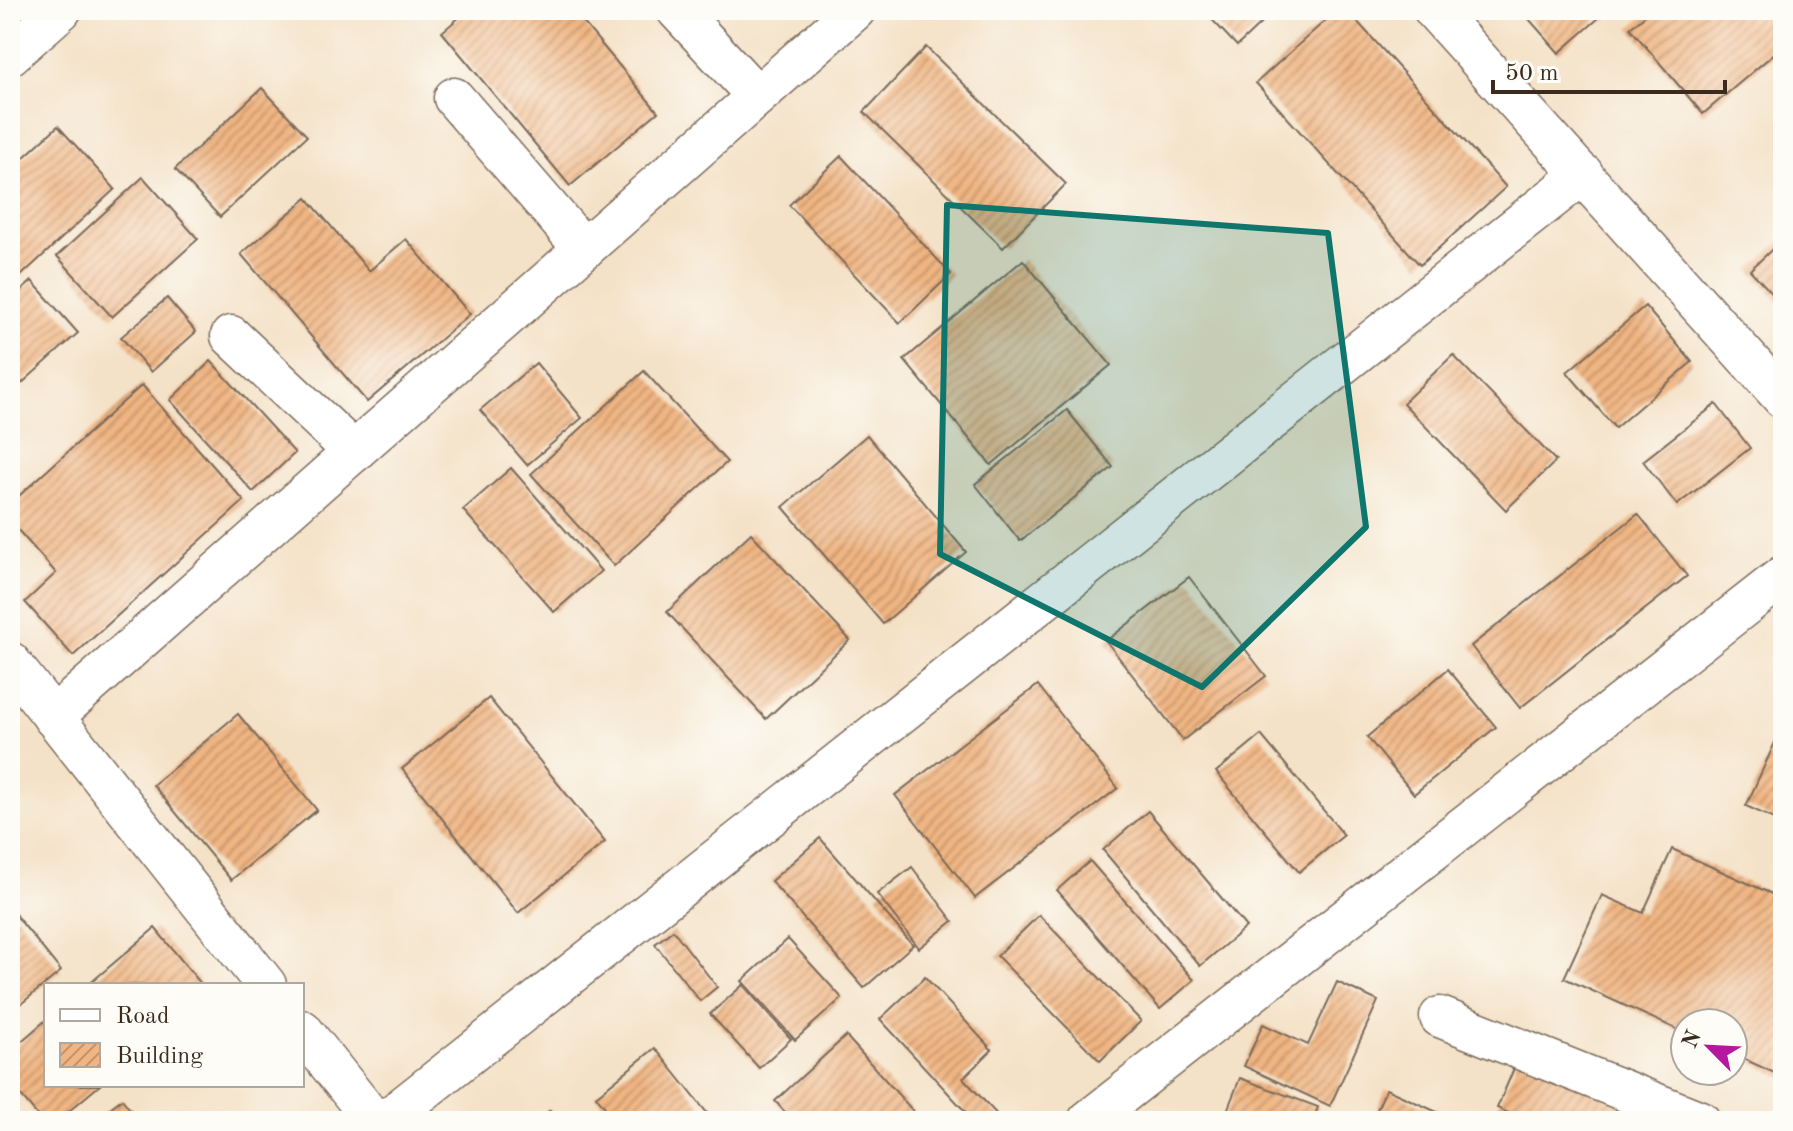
<svg xmlns="http://www.w3.org/2000/svg" width="1793" height="1131" viewBox="0 0 1793 1131" font-family="'Old Standard TT',serif">
<style>
.building{fill:url(#building-hatch)}
.lines{fill:none;stroke-linecap:round;stroke-linejoin:round}
.minor-casing{stroke:#7c6a5a;stroke-width:43}
.minor{stroke:#fff;stroke-width:40}
.marked{fill:#0f766e;fill-opacity:0.2;stroke:#0f766e;stroke-width:6;stroke-linejoin:round}
</style>
<defs>
<pattern id="building-hatch" width="6" height="6" patternUnits="userSpaceOnUse" patternTransform="scale(2)"><rect width="6" height="6" fill="#f0b582"/><path d="M-1 1l2-2M0 6l6-6M5 7l2-2" fill="none" stroke="#c4936a"/></pattern>
</defs>
<rect width="100%" height="100%" fill="#fdfcf7"/>
<filter id="ink" filterUnits="userSpaceOnUse"><feTurbulence type="fractalNoise" baseFrequency=".0125" numOctaves="2"/><feDisplacementMap in="SourceGraphic" scale="16" xChannelSelector="R" yChannelSelector="G"/><feConvolveMatrix kernelMatrix="1 2 1 2 8 2 1 2 1" color-interpolation-filters="sRGB"/></filter>
<filter id="wash" filterUnits="userSpaceOnUse"><feTurbulence type="fractalNoise" baseFrequency=".006" numOctaves="4" result="noise"/><feDisplacementMap in="SourceGraphic" scale="32" xChannelSelector="R" yChannelSelector="G"/><feGaussianBlur stdDeviation="1.8" result="paint"/><feColorMatrix in="noise" values="0 0 0 0 0 0 0 0 0 0 0 0 0 0 0 0 0 1.4 0 .05"/><feComposite in="paint" operator="in"/></filter>
<g filter="url(#wash)">
<rect width="100%" height="100%" fill="#f4e2c8"/>
<g id="blocks">
<g class="building">
<path d="M468,10h105l85,102 -88,74 -128,-154z"/>
<path d="M1203,10h72l-38,36z"/>
<path d="M1337,10h10l159,177 -86,78 -164,-182z"/>
<path d="M1521,10h87l-49,43z"/>
<path d="M1651,10h132v36l-80,68 -73,-86z"/>
<path d="M926,47l140,137 -63,64 -139,-136z"/>
<path d="M262,88l45,48 -87,81 -45,-48z"/>
<path d="M58,126l57,63 -105,97v-116z"/>
<path d="M841,156l110,118 -51,49 -111,-118z"/>
<path d="M143,177l55,62 -86,78 -55,-61z"/>
<path d="M307,198l62,73 37,-32 64,75 -103,88 -126,-148z"/>
<path d="M1783,239v66l-33,-35z"/>
<path d="M1023,260l88,105 -120,100 -87,-105z"/>
<path d="M32,281l46,52 -68,61v-93z"/>
<path d="M167,298l29,34 -45,40 -30,-35z"/>
<path d="M1645,306l47,56 -77,66 -48,-56z"/>
<path d="M1453,355l103,106 -50,49 -103,-107z"/>
<path d="M211,361l84,92 -42,39 -83,-92z"/>
<path d="M536,363l46,55 -55,47 -47,-55z"/>
<path d="M644,371l83,91 -113,104 -83,-92z"/>
<path d="M142,385l102,116 -171,155 -48,-54 31,-29 -46,-52v-17z"/>
<path d="M1716,404l34,44 -73,57 -34,-44z"/>
<path d="M1067,410l46,57 -93,74 -45,-57z"/>
<path d="M867,435l99,117 -83,72 -100,-117z"/>
<path d="M511,468l90,103 -47,41 -91,-102z"/>
<path d="M1638,514l49,62 -167,132 -49,-62z"/>
<path d="M751,533l99,107 -84,79 -99,-107z"/>
<path d="M1189,577l77,99 -83,64 -77,-99z"/>
<path d="M1448,669l48,58 -82,67 -47,-57z"/>
<path d="M1038,685l80,103 -143,110 -80,-103z"/>
<path d="M489,698l116,144 -87,71 -116,-144z"/>
<path d="M238,714l79,96 -86,70 -78,-95z"/>
<path d="M1783,725v98l-37,-17z"/>
<path d="M1261,735l83,100 -45,37 -83,-100z"/>
<path d="M1148,811l98,116 -46,39 -97,-116z"/>
<path d="M820,838l93,107 -49,43 -93,-107z"/>
<path d="M1672,849l111,50v178l-50,-23v-31h-48v10l-121,-55 38,-83 41,18z"/>
<path d="M1090,861l104,119 -34,29 -103,-119z"/>
<path d="M912,867l41,54 -34,27 -42,-54z"/>
<path d="M10,908l51,63 -51,42z"/>
<path d="M1039,915l102,106 -41,40 -103,-105z"/>
<path d="M155,928l47,57h-114z"/>
<path d="M673,930l44,57 -17,14 -45,-57z"/>
<path d="M788,939l54,59 -47,42 -53,-59z"/>
<path d="M925,977l67,73 -29,28 40,43h-29l-94,-102z"/>
<path d="M1337,982l41,19 -48,105 -86,-40 19,-42 45,21z"/>
<path d="M743,985l48,54 -32,29 -49,-54z"/>
<path d="M46,1020v65h54l-43,36h-15l-32,-38v-32z"/>
<path d="M846,1036l76,85h-129l-18,-20z"/>
<path d="M655,1048l56,70 -3,3h-92l-20,-25z"/>
<path d="M1518,1059l141,62h-133l-29,-13z"/>
<path d="M1240,1078l78,29 -5,14h-90z"/>
<path d="M1386,1089l71,32h-85z"/>
<path d="M122,1099l17,22h-46z"/>
<path d="M550,1110l9,11h-22z"/>
</g>
</g>
</g>
<g filter="url(#ink)">
<use href="#blocks" fill-opacity="0" stroke="#7c6a5a" stroke-width="2"/>
<g class="lines">
<defs>
<g id="minor">
<path d="M677,10l80,86"/>
<path d="M1434,10l349,388"/>
<path d="M10,55l51,-45"/>
<path d="M454,98l130,151"/>
<path d="M231,336l123,116"/>
<path d="M10,662l256,323"/>
<path d="M53,717l802,-707"/>
<path d="M1440,1017l260,104"/>
<path d="M302,1030l72,91"/>
<path d="M385,1121l1198,-947"/>
<path d="M1088,1121l695,-545"/>
</g>
</defs>
<use href="#minor" class="minor-casing"/>
<use href="#minor" class="minor"/>
</g>
</g>
<path class="marked" d="M947,205l381,28 38,294 -164,160 -262,-133z"/>
<rect width="1793" height="1131" fill="none" stroke="#fdfcf7" stroke-width="40"/>
<rect x="44" y="983" width="260" height="104" fill="#fdfcf7" stroke="#afa8a0" stroke-width="2"/>
<rect x="60" y="1009" width="40" height="12" fill="#ffffff" stroke="#afa8a0" stroke-width="2"/>
<text x="116" y="1023" font-size="24" fill="#3b2a1e">Road</text>
<rect x="60" y="1043" width="40" height="24" fill="url(#building-hatch)" stroke="#afa8a0" stroke-width="2"/>
<text x="116" y="1063" font-size="24" fill="#3b2a1e">Building</text>
<g transform="translate(1709 1047) rotate(294)"><circle r="38" fill="#fdfcf7" stroke="#afa8a0" stroke-width="2"/>
<path d="M0-6L14 30L0 20L-14 30Z" fill="#b5179e"/>
<text y="-12" font-size="22" font-weight="bold" text-anchor="middle" fill="#3b2a1e">N</text>
</g>
<path d="M1493 80v12h232v-12" fill="none" stroke="#3b2a1e" stroke-width="4"/>
<text x="1505" y="80" font-size="24" fill="#3b2a1e" stroke="#fdfcf7" stroke-width="6" paint-order="stroke">50 m</text>
</svg>
